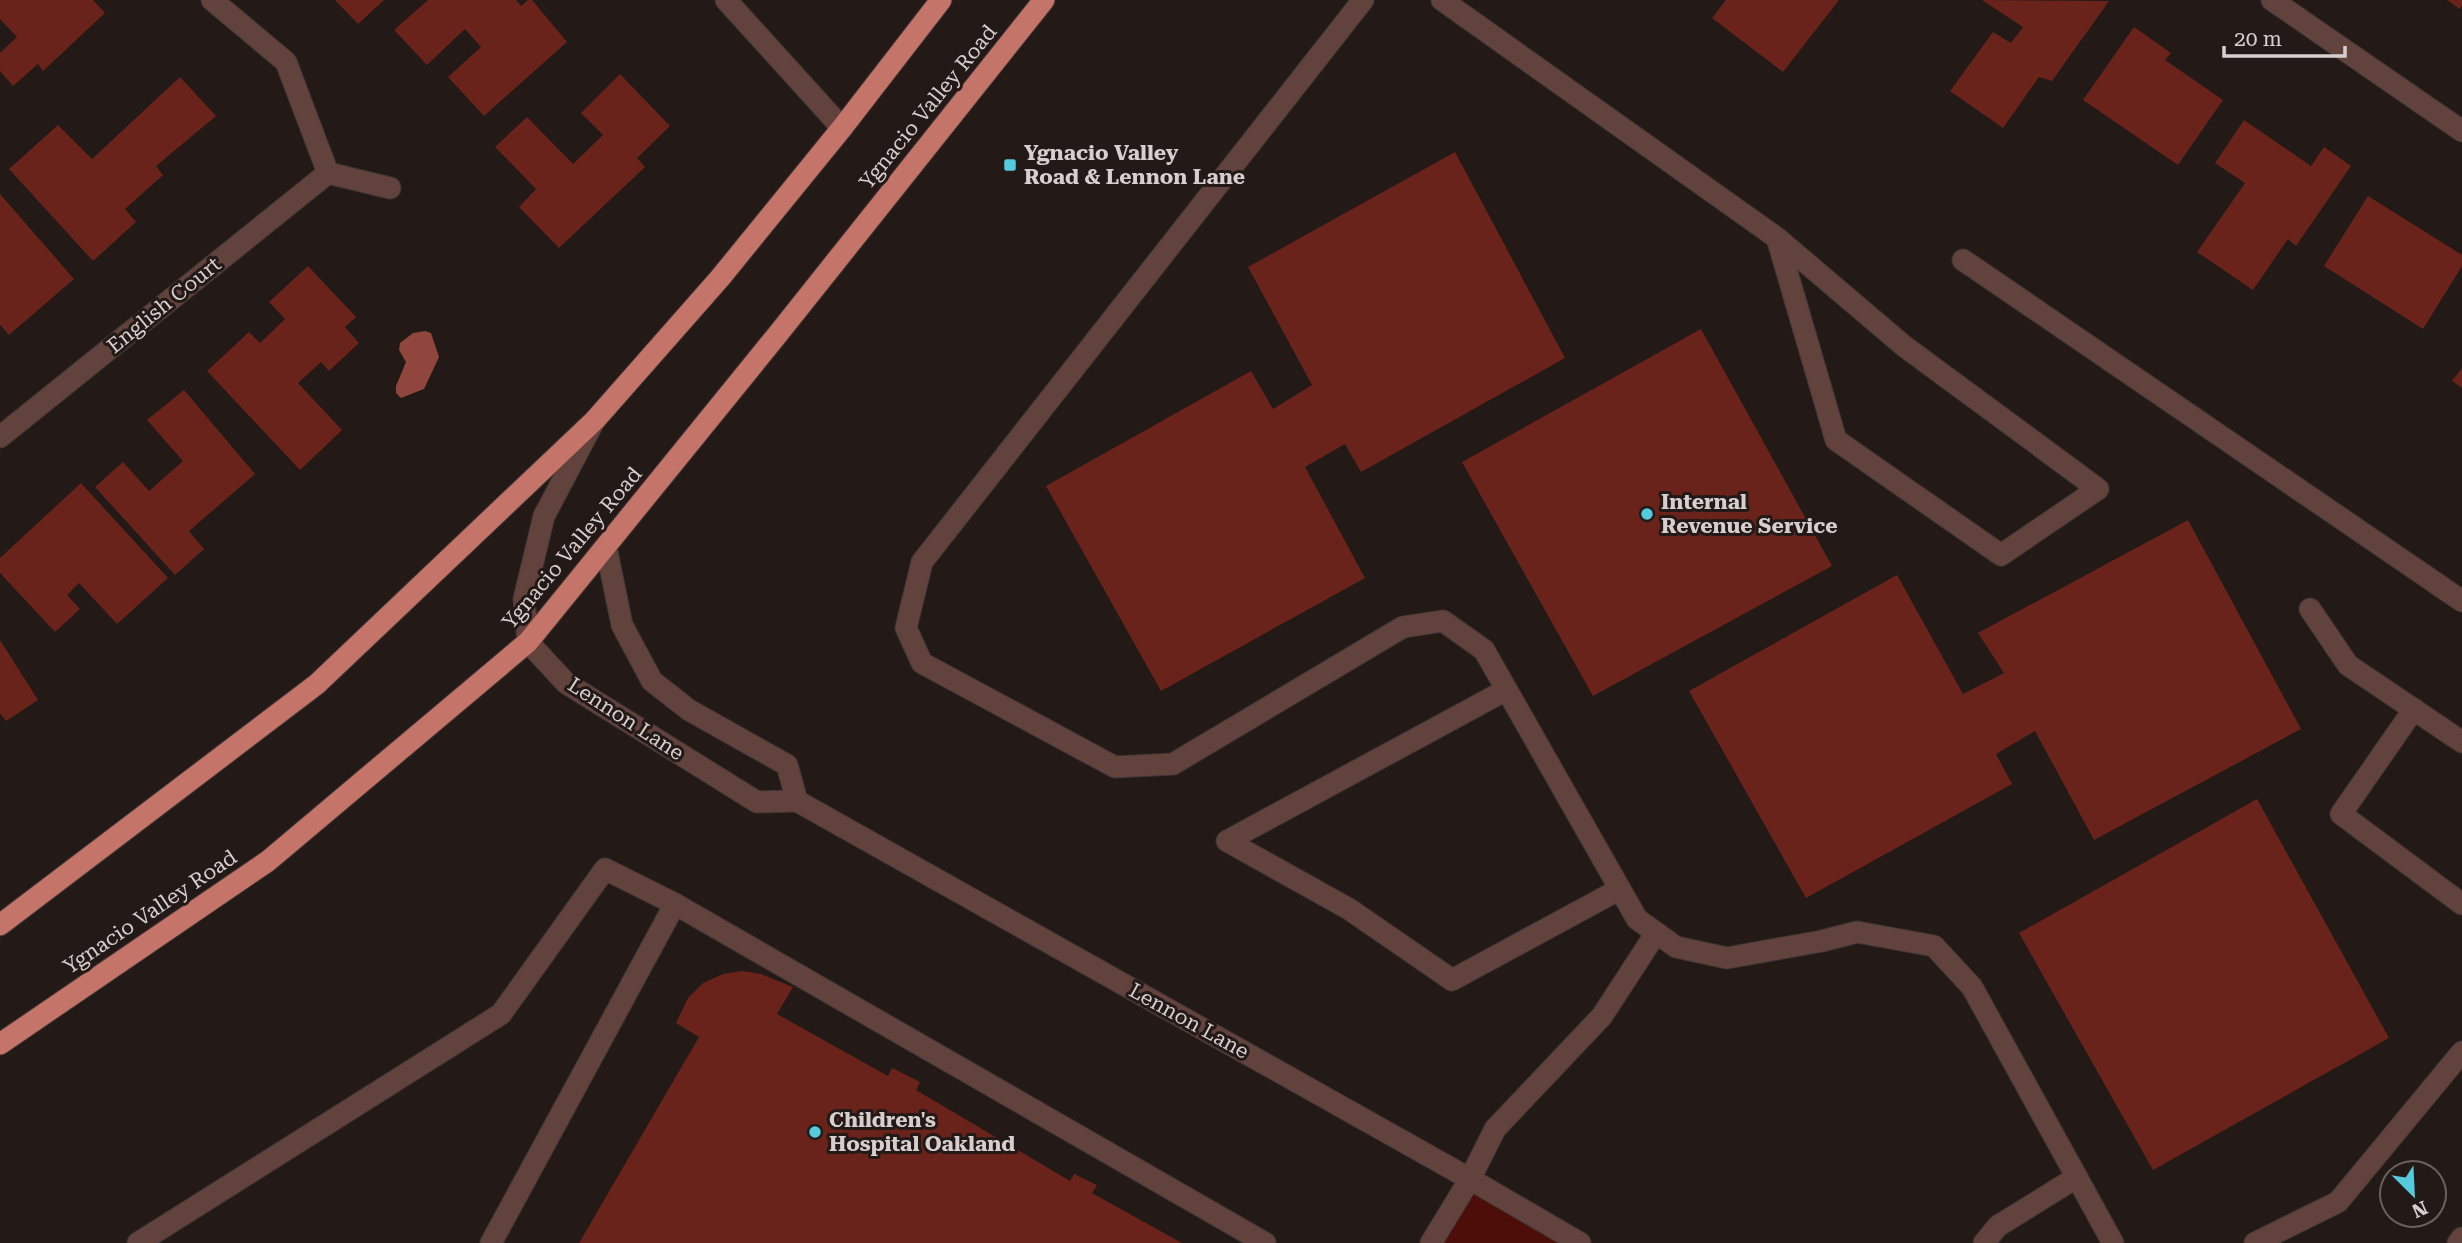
<svg xmlns="http://www.w3.org/2000/svg" width="2462" height="1243" viewBox="0 0 2462 1243" font-family="'Roboto Serif',serif">
<style>
.green{fill:#4d0d08}
.water{fill:#90463c}
.building{fill:#69231b}
.lines{fill:none;stroke-linecap:round;stroke-linejoin:round}
.minor-casing{stroke:#403634;stroke-width:23}
.highway-casing{stroke:#403634;stroke-width:23}
.minor{stroke:#62423d;stroke-width:21}
.highway{stroke:#c47469;stroke-width:21}
.poi-dot{fill:#54cadc;stroke:#231917;stroke-width:2.5}
.labels{text-anchor:middle;dominant-baseline:central;stroke-width:6;stroke-linejoin:round;paint-order:stroke}
.street-label{font-size:21px;fill:#d7cfce;stroke:#231917}
.poi-label{font-size:21px;font-weight:bold;fill:#d7cfce;stroke:#231917;text-anchor:start}
</style>
<rect width="100%" height="100%" fill="#231917"/>
<path class="green" d="M1470,1179l110,64h-149z"/>
<path class="water" d="M425,331l6,2 8,24 -15,32 -23,9 -5,-5v-7l10,-24 -7,-12 1,-7 13,-10z"/>
<g class="building">
<path d="M0,0h93l12,13 -62,58 -5,-7 -25,22 -13,-15v-18l17,-16 -17,-18z"/>
<path d="M335,0h49l-26,24z"/>
<path d="M428,0h88l5,6 7,-6h4l35,42 -83,74 -36,-39 33,-30 -16,-18 -38,36 -33,-35z"/>
<path d="M1726,0h113l-56,72 -71,-54z"/>
<path d="M1982,0l127,1 -57,80 -13,-4 -36,51 -53,-37 43,-59 18,11 12,-16z"/>
<path d="M2447,0h15v6l-2,3z"/>
<path d="M2134,27l37,26 -6,7 58,40 -45,65 -95,-65z"/>
<path d="M620,74l50,52 -33,32 8,9 -86,81 -40,-41 17,-18 -41,-42 32,-30 46,47 30,-29 -22,-22z"/>
<path d="M180,77l36,39 -60,50 7,9 -38,34 11,13 -43,39 -84,-92 49,-44 34,34z"/>
<path d="M2244,120l67,46 13,-19 27,19 -55,80 -8,-7 -35,51 -56,-38 48,-69 -30,-20z"/>
<path d="M1455,152l110,206 -204,114 -16,-28 -40,23 60,111 -204,113 -115,-205 205,-115 22,38 39,-24 -64,-118z"/>
<path d="M0,194l74,85 -65,56 -9,-10z"/>
<path d="M2368,196l94,59v11l-39,63 -99,-63z"/>
<path d="M308,266l48,51 -11,10 14,16 -30,28 -8,-9 -23,21 44,47 -42,40 -93,-99 42,-39 11,11 25,-24 -16,-17z"/>
<path d="M1701,329l131,237 -239,130 -131,-234z"/>
<path d="M2462,368v20l-10,-7z"/>
<path d="M184,390l71,84 -66,57 15,18 -29,26 -80,-88 28,-25 26,29 34,-30 -36,-41z"/>
<path d="M81,483l87,95 -51,46 -38,-41 -12,12 13,14 -25,23 -55,-59v-15z"/>
<path d="M2188,520l113,209 -207,111 -59,-109 -39,23 16,30 -206,114 -117,-207 208,-116 66,119 41,-21 -26,-40z"/>
<path d="M0,640l38,60 -32,21 -6,-8z"/>
<path d="M2257,799l132,239 -236,132 -134,-237z"/>
<path d="M742,971l19,3 32,13 -16,27 111,62 4,-8 28,14 -4,8 154,91 4,-7 23,11 -5,8 90,50h-603l120,-206 -23,-14 12,-25 15,-15 20,-9z"/>
</g>
<g class="lines">
<defs>
<g id="minor">
<path d="M726,0l116,128"/>
<path d="M1363,0l-441,562 -16,66 16,35 193,104 58,-3 230,-137 40,-6 41,29 153,269 39,28 51,11 95,-17 35,-9 77,14 38,41 141,256"/>
<path d="M1442,0l335,238 127,108 194,143 -97,66 -165,-115 -59,-202"/>
<path d="M2272,0l190,131"/>
<path d="M328,173l62,15"/>
<path d="M1963,260l499,341"/>
<path d="M592,425l-48,91 -20,83 4,43 38,41 191,119 40,-1 673,378 110,64"/>
<path d="M0,437l328,-264 -42,-111 -74,-62"/>
<path d="M606,547l16,78 30,56 37,29 98,55 10,36"/>
<path d="M2310,609l38,56 114,77"/>
<path d="M1506,690l-279,151 122,68 103,71 168,-91"/>
<path d="M2414,709l-73,105 121,90"/>
<path d="M138,1243l363,-229 104,-145 70,35 590,339"/>
<path d="M491,1243l184,-339"/>
<path d="M1431,1243l39,-64 25,-50 107,-113 54,-83"/>
<path d="M1984,1243l14,-17 79,-49"/>
<path d="M2255,1243l83,-41 124,-150"/>
<path d="M2458,1243l4,-5"/>
</g>
<g id="highway">
<path d="M0,925l317,-241 278,-264 125,-142 122,-150 99,-128"/>
<path d="M0,1044l268,-183 260,-219 250,-308 266,-334"/>
</g>
</defs>
<use href="#minor" class="minor-casing"/>
<use href="#highway" class="highway-casing"/>
<use href="#minor" class="minor"/>
<use href="#highway" class="highway"/>
</g>
<g class="poi-dot">
<rect x="1003" y="158" width="14" height="14" rx="3.5"/>
<circle cx="1647" cy="514" r="7"/>
<circle cx="815" cy="1132" r="7"/>
</g>
<g class="labels">
<g class="street-label">
<text transform="translate(928 107) rotate(-51)">Ygnacio Valley Road</text>
<text transform="translate(164 305) rotate(-39)">English Court</text>
<text transform="translate(572 548) rotate(-50)">Ygnacio Valley Road</text>
<text transform="translate(626 719) rotate(33)">Lennon Lane</text>
<text transform="translate(150 912) rotate(-34)">Ygnacio Valley Road</text>
<text transform="translate(1189 1021) rotate(29)">Lennon Lane</text>
</g>
<g class="poi-label">
<text x="1024" y="153">Ygnacio Valley<tspan x="1024" dy="24">Road &amp; Lennon Lane</tspan></text>
<text x="1661" y="502">Internal<tspan x="1661" dy="24">Revenue Service</tspan></text>
<text x="829" y="1120">Children's<tspan x="829" dy="24">Hospital Oakland</tspan></text>
</g>
</g>
<g transform="translate(2413 1194) rotate(156)"><circle r="33" fill="#231917" stroke="#6b6260" stroke-width="2"/>
<path d="M0-5L12 26L0 18L-12 26Z" fill="#54cadc"/>
<text y="-10" font-size="19" font-weight="bold" text-anchor="middle" fill="#d7cfce">N</text>
</g>
<path d="M2224 46v10h121v-10" fill="none" stroke="#d7cfce" stroke-width="3.5"/>
<text x="2234" y="46" font-size="21" fill="#d7cfce" stroke="#231917" stroke-width="5" paint-order="stroke">20 m</text>
</svg>
